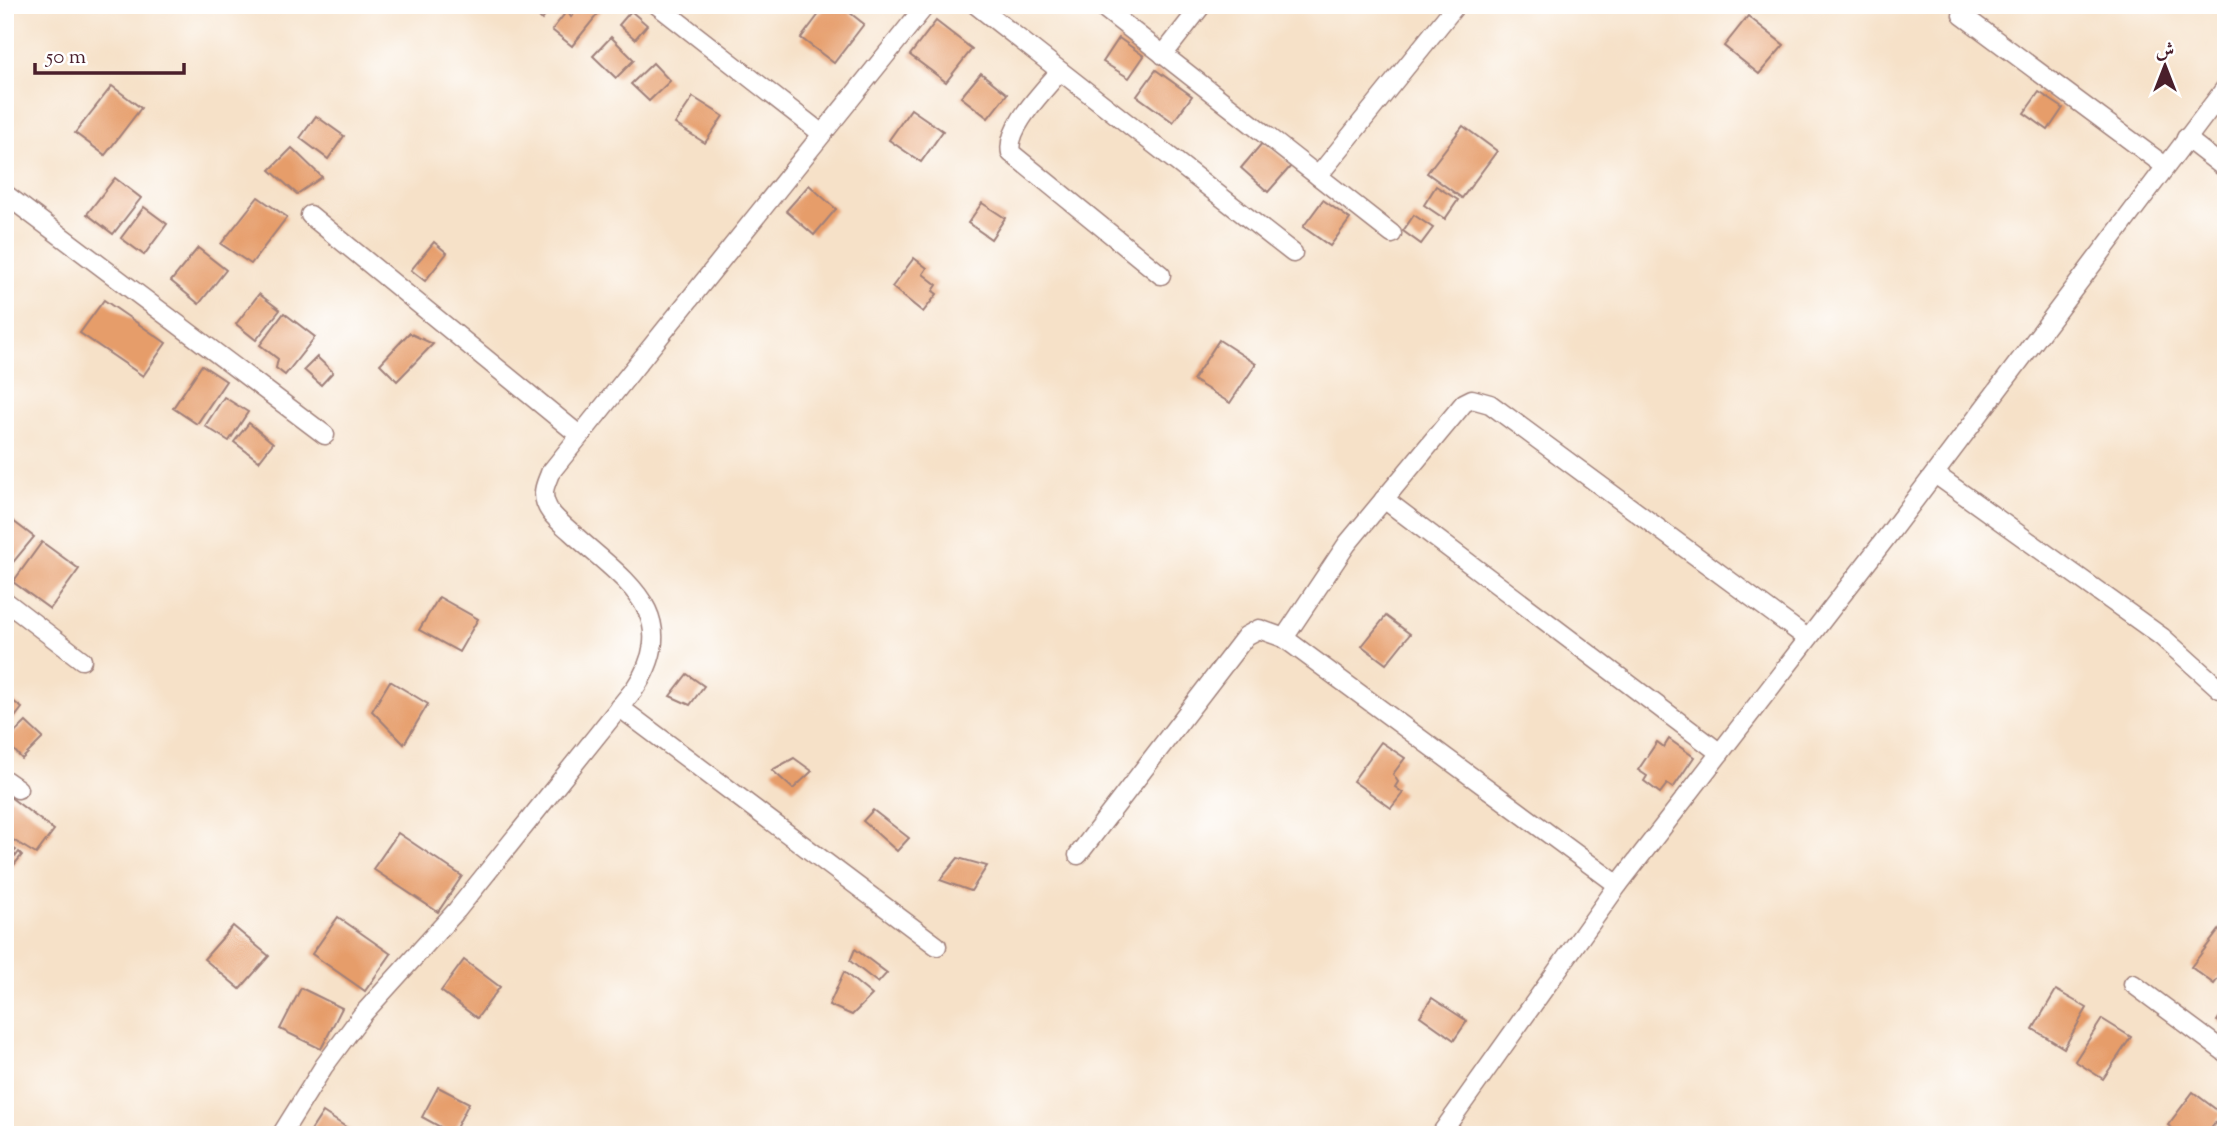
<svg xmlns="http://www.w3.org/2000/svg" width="2231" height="1140" viewBox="0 0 2231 1140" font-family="'Sorts Mill Goudy',Amiri,serif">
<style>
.building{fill:#e69d6b}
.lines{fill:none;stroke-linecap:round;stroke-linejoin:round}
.minor-casing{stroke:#a0807a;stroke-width:21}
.minor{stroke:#fff;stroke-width:18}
</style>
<rect width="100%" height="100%" fill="#fff"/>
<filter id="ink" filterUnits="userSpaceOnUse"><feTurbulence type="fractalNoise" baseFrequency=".0143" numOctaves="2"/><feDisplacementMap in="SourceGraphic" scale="14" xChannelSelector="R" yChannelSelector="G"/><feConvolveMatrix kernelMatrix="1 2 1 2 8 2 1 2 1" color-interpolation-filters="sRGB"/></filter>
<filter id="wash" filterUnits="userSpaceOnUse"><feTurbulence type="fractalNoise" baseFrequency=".00686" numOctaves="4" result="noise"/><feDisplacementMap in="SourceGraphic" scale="28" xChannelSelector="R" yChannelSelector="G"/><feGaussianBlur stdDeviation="1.57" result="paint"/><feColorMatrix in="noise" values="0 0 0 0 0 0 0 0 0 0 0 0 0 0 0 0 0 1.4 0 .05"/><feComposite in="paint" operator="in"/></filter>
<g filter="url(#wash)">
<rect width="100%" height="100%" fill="#f6e1c8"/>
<g id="blocks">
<g class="building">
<path d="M528,5h26l-12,15z"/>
<path d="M580,5h15l6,5 -29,36 -20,-16 15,-19 4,6z"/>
<path d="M826,5h14l24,19 -30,39 -33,-25z"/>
<path d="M631,11l16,14 -12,14 -16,-14z"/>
<path d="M1748,16l36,29 -25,29 -35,-28z"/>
<path d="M936,21l36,28 -26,33 -36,-27z"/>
<path d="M611,37l23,23 -18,18 -23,-22z"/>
<path d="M1119,38l25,18 -15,22 -26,-16z"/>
<path d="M653,63l17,18 -21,20 -18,-17z"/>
<path d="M1156,70l36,26 -19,26 -36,-26z"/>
<path d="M981,73l26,21 -19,24 -27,-21z"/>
<path d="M112,86l29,22 -36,47 -30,-22z"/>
<path d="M2039,92l24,16 -15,22 -24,-17z"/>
<path d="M693,97l30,19 -18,27 -30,-19z"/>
<path d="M911,109l32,22 -22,31 -32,-22z"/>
<path d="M316,116l28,20 -16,23 -28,-21z"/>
<path d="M1463,126l34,25 -35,47 -35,-25z"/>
<path d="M1263,142l28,24 -23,26 -27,-24z"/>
<path d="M292,148l30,29 -25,17 -27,-24z"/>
<path d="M115,178l26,20 -28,36 -26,-20z"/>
<path d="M809,185l27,24 -22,26 -28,-24z"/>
<path d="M1436,186l22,14 -13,19 -21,-14z"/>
<path d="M258,197l29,20 -36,47 -30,-20z"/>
<path d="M1323,200l27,19 -20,27 -27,-19z"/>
<path d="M982,203l23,15 -14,21 -23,-16z"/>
<path d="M144,207l23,17 -23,31 -23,-17z"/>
<path d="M1414,215l19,13 -12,16 -18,-13z"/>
<path d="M434,242l13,11 -22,28 -14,-11z"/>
<path d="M198,248l28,22 -27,34 -28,-23z"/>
<path d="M914,258l13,10 -4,6 14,11 -4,6 4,3 -14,18 -31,-25z"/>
<path d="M259,294l21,16 -24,30 -20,-16z"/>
<path d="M104,300l62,43 -23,33 -63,-43z"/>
<path d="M284,313l31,24 -30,38 -9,-7 2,-9 -18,-14z"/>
<path d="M409,333l24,11 -36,37 -17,-17z"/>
<path d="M1219,340l37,24 -26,39 -37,-23z"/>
<path d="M317,357l16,15 -12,13 -17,-15z"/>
<path d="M202,365l24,16 -29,43 -24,-16z"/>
<path d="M224,397l24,15 -19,29 -24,-15z"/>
<path d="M249,423l24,20 -14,18 -25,-19z"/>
<path d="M9,518l25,19 -29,35v-50z"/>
<path d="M42,542l37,27 -29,40 -37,-27z"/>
<path d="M439,597l39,22 -19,33 -40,-22z"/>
<path d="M1386,616l24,18 -24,30 -24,-18z"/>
<path d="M687,674l17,12 -14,19 -20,-9z"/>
<path d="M390,681l38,23 -24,40 -32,-33z"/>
<path d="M5,695l17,13 -17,22z"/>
<path d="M26,722l17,16 -21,21 -16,-18z"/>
<path d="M1669,739l25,18 -21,31 -6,-4 -7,9 -16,-12 3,-5 -9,-6 19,-28 7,5z"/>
<path d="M1381,742l24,16 -12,16 5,8 -3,5 8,6 -12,15 -38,-27z"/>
<path d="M794,758l18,13 -19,18 -21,-19z"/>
<path d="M10,797l44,33 -18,24 -31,-19v-31z"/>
<path d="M873,810l36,28 -12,13 -34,-30z"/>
<path d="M398,833l64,43 -24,36 -65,-43z"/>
<path d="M5,842l11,8 -3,3 3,3 3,-4 3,3 -17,21z"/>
<path d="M958,858l29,8 -16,25 -31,-11z"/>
<path d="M338,917l53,37 -26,37 -53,-37z"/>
<path d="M233,926l36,30 -29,33 -36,-30z"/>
<path d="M2220,929l6,5v34l-12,16 -23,-17z"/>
<path d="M855,949l32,24 -9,10 -28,-22z"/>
<path d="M464,960l36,27 -23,31 -36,-27z"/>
<path d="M844,972l28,23 -20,20 -23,-10z"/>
<path d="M301,988l41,20 -21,41 -41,-20z"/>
<path d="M2056,990l31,18 -23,40 -31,-19z"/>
<path d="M1432,998l35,23 -13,19 -34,-24z"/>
<path d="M2226,1008v18l-9,-5z"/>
<path d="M2102,1019l29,18 -28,42 -28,-18z"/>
<path d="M438,1087l31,16 -16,31 -31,-17z"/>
<path d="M2193,1092l29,22 -16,21h-25l-13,-10z"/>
<path d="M323,1112l35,23h-50z"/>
</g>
</g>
</g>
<g filter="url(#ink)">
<use href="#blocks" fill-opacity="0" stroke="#a0807a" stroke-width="2"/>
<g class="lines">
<defs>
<g id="minor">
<path d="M657,5l164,128"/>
<path d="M976,5l317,248"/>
<path d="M1100,5l292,229"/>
<path d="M1962,15l203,151"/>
<path d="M1163,55l39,-50"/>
<path d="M1060,71c-15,19 -55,57 -49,82l150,122"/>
<path d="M2186,138l40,31"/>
<path d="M1318,176l138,-171"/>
<path d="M5,194l320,241"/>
<path d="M310,215l269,220"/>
<path d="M1935,474l227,163 58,52"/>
<path d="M1384,499l336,254"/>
<path d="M5,601l77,59"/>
<path d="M1284,638l63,-94 117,-141 8,-4 18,5 317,234"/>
<path d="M619,707l318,239"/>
<path d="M5,780l13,9"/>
<path d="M1078,855l168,-219 13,-7 25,9 334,247"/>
<path d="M2133,984l93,69"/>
<path d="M281,1135l43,-69 38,-51 95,-105 178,-222c50,-75 -13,-109 -64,-156 -12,-11 -27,-21 -27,-39 0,-7 4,-14 6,-20l376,-468"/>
<path d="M1440,1135l178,-250 271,-351 337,-447"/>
</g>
</defs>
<use href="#minor" class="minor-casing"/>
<use href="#minor" class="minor"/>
</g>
</g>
<rect width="2231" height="1140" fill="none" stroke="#fff" stroke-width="28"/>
<g transform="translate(2165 66)" stroke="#ffffff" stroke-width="5" paint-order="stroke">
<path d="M0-5L12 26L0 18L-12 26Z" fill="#4a1f2b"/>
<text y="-10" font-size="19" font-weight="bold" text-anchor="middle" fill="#4a1f2b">ش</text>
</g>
<path d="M35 63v10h149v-10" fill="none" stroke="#4a1f2b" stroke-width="3.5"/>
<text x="46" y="63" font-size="21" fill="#4a1f2b" stroke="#ffffff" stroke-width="5" paint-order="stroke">50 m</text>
</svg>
